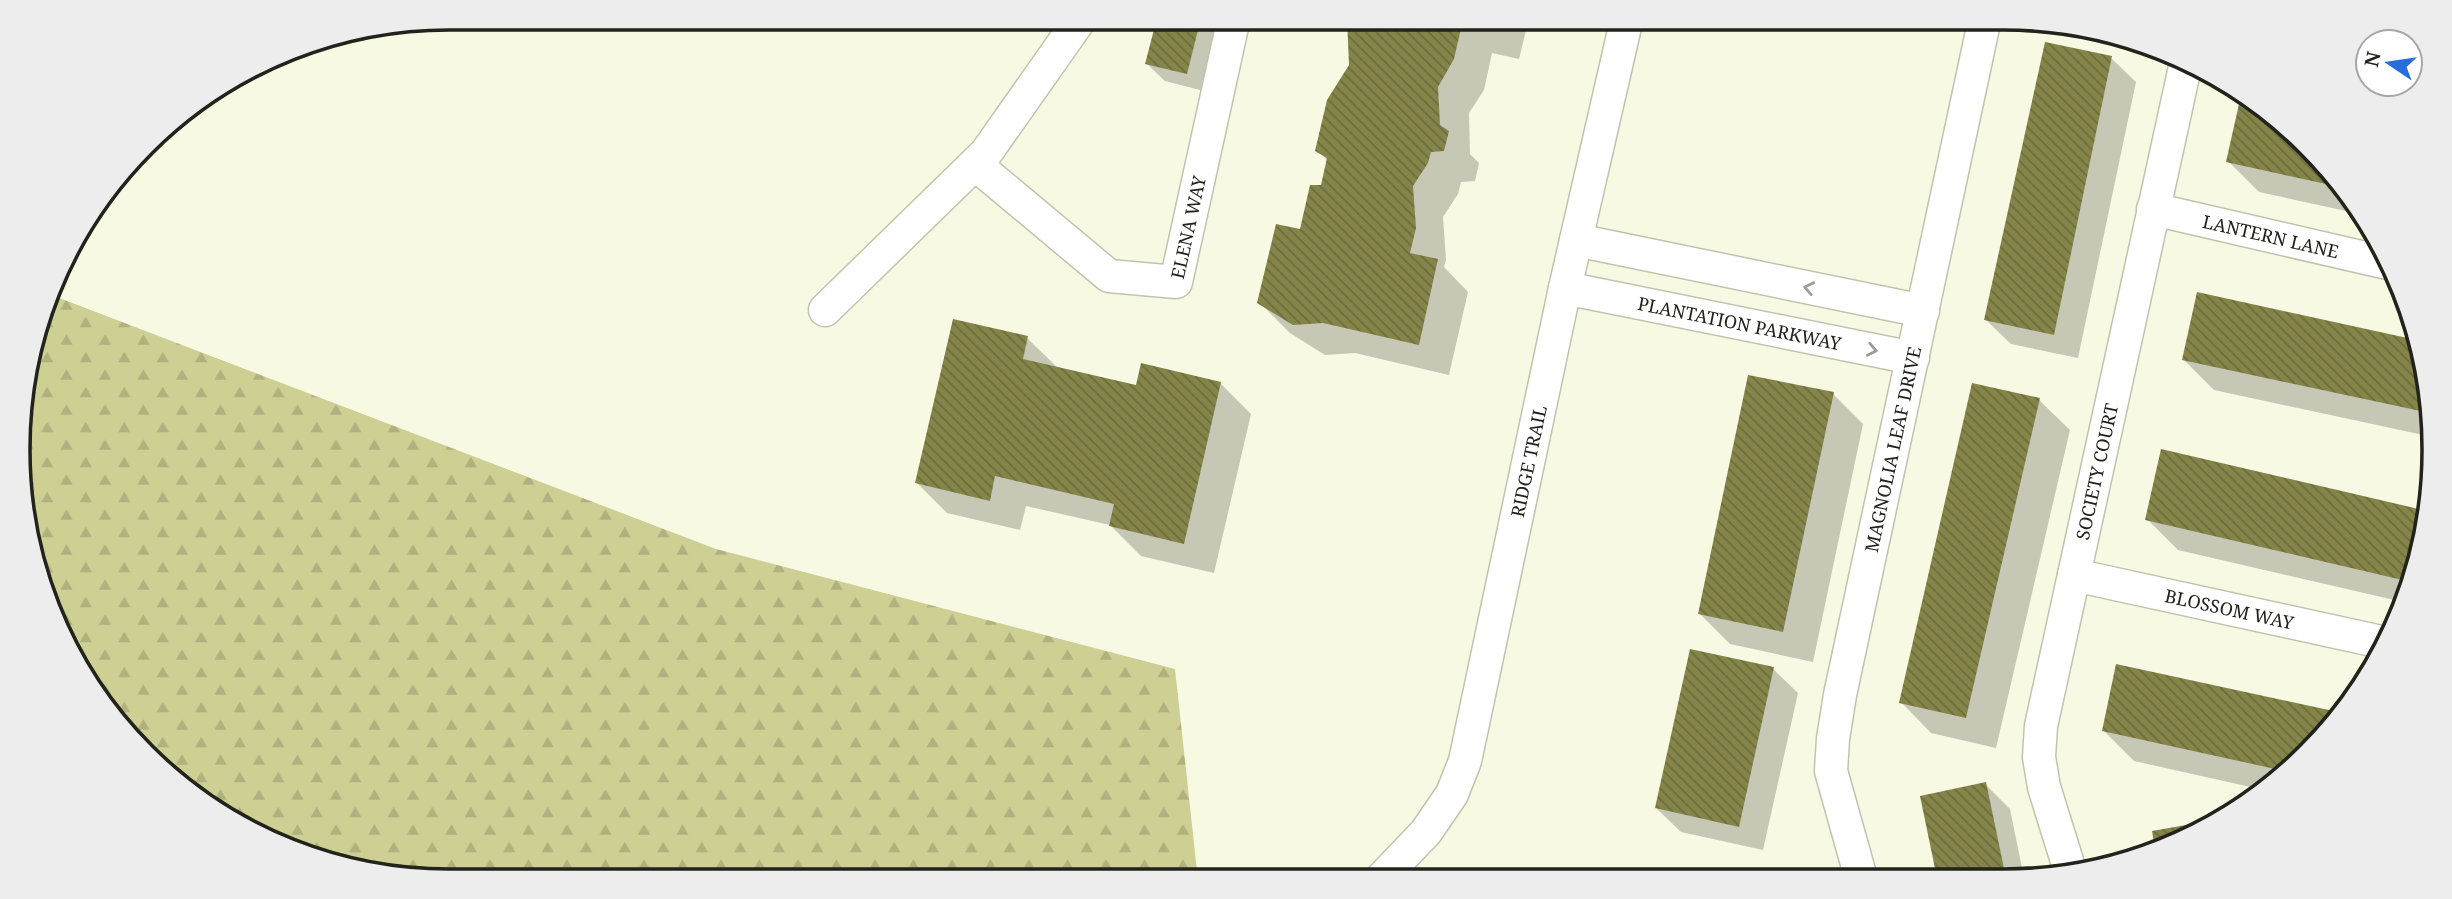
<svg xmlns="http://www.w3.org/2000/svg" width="2452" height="899" viewBox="0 0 2452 899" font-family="'Noto Serif',serif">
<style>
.forest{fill:url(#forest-firs)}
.shadow{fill:#0003}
.building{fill:url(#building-back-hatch)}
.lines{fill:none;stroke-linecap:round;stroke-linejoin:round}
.street-casing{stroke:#c2c3ae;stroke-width:35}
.street{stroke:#fff;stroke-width:32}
.oneway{stroke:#9c9c98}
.labels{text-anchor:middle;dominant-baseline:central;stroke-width:6;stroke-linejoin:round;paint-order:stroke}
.street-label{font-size:18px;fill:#22231b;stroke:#fff}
.rim{fill:none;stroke:#22231b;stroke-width:3.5}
</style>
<defs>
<pattern id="forest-firs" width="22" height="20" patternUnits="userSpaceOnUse" patternTransform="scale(1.75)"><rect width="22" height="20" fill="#cdcf93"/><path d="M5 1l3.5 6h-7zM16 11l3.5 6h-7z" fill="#b0b17e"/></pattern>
<pattern id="building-back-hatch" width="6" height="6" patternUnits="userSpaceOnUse" patternTransform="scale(1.75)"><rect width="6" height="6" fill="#85854a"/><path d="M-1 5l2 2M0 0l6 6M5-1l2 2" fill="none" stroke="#6c6c3d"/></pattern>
</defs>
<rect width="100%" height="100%" fill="#f8f9e3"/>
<path class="forest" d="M54,296l662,253 459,120 23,211 -749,1 -112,-14 -150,-75 -97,-103 -64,-155 -5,-141z"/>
<g class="shadow">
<path d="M1158,18h64l-18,73 -39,-10 -18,-17z"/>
<path d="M1349,18h180l-10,41 -27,-6 -8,37 -15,23 1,41 9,9 -4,18 -14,1 -3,12 -15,23 3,43 -2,7 24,25 -19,83 -94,-22 -30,2 -35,-22 -31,-31 42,-71 21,-45 6,-25 -11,-11 33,-85z"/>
<path d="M2111,58l25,24 -58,276 -67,-14 -25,-24z"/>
<path d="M2243,96l23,11 94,107 -101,-22 -31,-31z"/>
<path d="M2198,294l215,47 18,53 -3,42 -214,-46 -30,-30z"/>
<path d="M1027,338l31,30 79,19 84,-3 30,30 -37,159 -73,-17 -31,-31 -84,-19 -6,24 -73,-17 -30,-30z"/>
<path d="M1833,394l30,30 -50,238 -83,-18 -30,-30z"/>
<path d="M2039,400l31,30 -74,318 -65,-15 -30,-31z"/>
<path d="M2163,452l260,60 -3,50 -17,40 -225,-52 -31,-31z"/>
<path d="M2117,666l220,48 -49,60 -24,16 -130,-29 -30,-30z"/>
<path d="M1773,669l25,24 -35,157 -82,-18 -25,-24z"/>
<path d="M1985,784l25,25 14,69h-85l-17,-81z"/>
</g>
<g class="building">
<path d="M1157,18h44l-14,56 -42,-10z"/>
<path d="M1347,18h145l-3,12 -27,-6 -8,35 -16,28 2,38 9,6 -5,20 -13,1 -3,11 -15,23 3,42 -6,25 28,6 -19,86 -96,-22 -30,2 -36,-22 19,-79 24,5 10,-44h11l6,-27 -12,-7 12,-51 22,-35z"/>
<path d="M2045,42l67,14 -58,279 -70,-15z"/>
<path d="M2241,95l25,12 69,79 -109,-24z"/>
<path d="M2197,292l215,47 19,55 -1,19 -248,-53z"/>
<path d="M953,319l75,17 -5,23 113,26 5,-22 80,19 -37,162 -75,-18 5,-22 -119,-28 -5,25 -75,-18z"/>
<path d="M1748,375l86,17 -51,240 -85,-18z"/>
<path d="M1972,383l68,15 -74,320 -67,-15z"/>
<path d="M2161,449l262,61 -3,52 -9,20 -266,-62z"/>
<path d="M1690,649l84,18 -35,160 -84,-19z"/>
<path d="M2116,664l222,48 -49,60 -187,-41z"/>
<path d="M1986,782l20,96h-69l-17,-82z"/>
<path d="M2220,819l-27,18 -38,12 -3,-18z"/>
</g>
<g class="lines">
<defs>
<g id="street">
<path id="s1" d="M975,164l134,112 67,6 58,-264"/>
<path id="s2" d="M2153,209l234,54"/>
<path d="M1576,240l347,71"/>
<path id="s3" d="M1565,288l348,70"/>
<path d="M825,310l161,-157 95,-135"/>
<path id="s4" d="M2074,575l312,68"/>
<path id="s5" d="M2071,874l-27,-87 -5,-30 2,-31 144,-659"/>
<path id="s6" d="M1861,878l-30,-107 2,-32 7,-44 145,-677"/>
<path id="s7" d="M1381,879l45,-47 26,-38 13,-33 100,-473 62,-270"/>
</g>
</defs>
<use href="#street" class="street-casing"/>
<use href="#street" class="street"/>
</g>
<defs><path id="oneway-chevron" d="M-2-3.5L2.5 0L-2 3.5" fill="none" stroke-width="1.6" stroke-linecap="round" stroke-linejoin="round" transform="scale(1.75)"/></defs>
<g class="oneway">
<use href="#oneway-chevron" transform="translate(1809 288) rotate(-168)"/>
<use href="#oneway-chevron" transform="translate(1872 350) rotate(11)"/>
</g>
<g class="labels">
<g class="street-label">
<text stroke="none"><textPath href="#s1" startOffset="298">ELENA WAY</textPath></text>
<text stroke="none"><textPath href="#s2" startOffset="121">LANTERN LANE</textPath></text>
<text stroke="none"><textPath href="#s3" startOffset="178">PLANTATION PARKWAY</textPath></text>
<text stroke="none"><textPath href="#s6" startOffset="439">MAGNOLIA LEAF DRIVE</textPath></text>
<text stroke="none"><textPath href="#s7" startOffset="453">RIDGE TRAIL</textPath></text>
<text stroke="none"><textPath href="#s5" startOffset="413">SOCIETY COURT</textPath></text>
<text stroke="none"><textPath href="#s4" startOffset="159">BLOSSOM WAY</textPath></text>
</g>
</g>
<path d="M0 0H2452V899H0ZM449 30H2003A419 419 0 0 1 2422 449V450A419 419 0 0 1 2003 869H449A419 419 0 0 1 30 450V449A419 419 0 0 1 449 30Z" fill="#ededed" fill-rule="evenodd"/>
<path class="rim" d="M449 30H2003A419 419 0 0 1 2422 449V450A419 419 0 0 1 2003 869H449A419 419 0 0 1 30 450V449A419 419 0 0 1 449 30Z"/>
<g transform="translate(2389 63) rotate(283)"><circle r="33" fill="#ffffff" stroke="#a7a7a4" stroke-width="2"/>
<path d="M0-5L12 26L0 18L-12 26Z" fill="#276eda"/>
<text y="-10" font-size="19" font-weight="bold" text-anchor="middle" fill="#22231b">N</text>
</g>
</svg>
